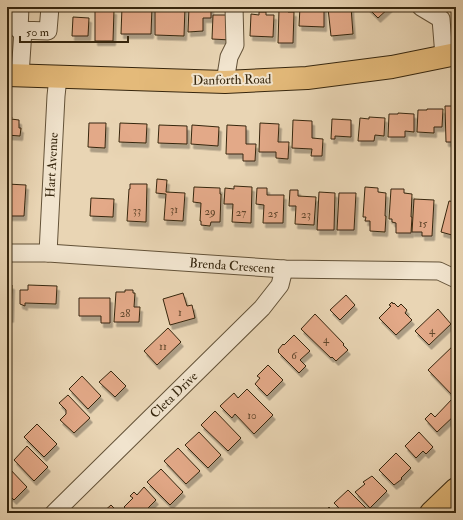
<svg xmlns="http://www.w3.org/2000/svg" width="463" height="520" viewBox="0 0 463 520" font-family="'IM FELL Double Pica',serif">
<style>
.building{fill:#e3a988;stroke:#36260e;filter:url(#shadow)}
.lines{fill:none;stroke-linecap:round;stroke-linejoin:round}
.minor-casing{stroke:#635238;stroke-width:19}
.major-casing{stroke:#36260e;stroke-width:24}
.minor{stroke:#f1e4ce;stroke-width:17}
.major{stroke:#e4ba7a;stroke-width:22}
.labels{text-anchor:middle;dominant-baseline:central;stroke-width:4;stroke-linejoin:round;paint-order:stroke}
.number-label{font-size:11px;fill:#61472c}
.street-label{font-size:13px;fill:#36260e;stroke:#f1e4ce}
</style>
<defs>
<filter id="shadow"><feDropShadow dx="2.5" dy="4.5" stdDeviation="0" flood-color="#0004"/></filter>
</defs>
<rect width="100%" height="100%" fill="#e9d5b4"/>
<filter id="stains"><feTurbulence type="fractalNoise" baseFrequency=".005" numOctaves="4"/><feColorMatrix values="0 0 0 0 .2 0 0 0 0 .09 0 0 0 0 .02 0 0 0 .5 -.17"/></filter>
<radialGradient id="worn" r=".72"><stop offset=".6" stop-color="#630" stop-opacity="0"/><stop offset="1" stop-color="#630" stop-opacity=".3"/></radialGradient>
<g class="building">
<path d="M122,7h30l-1,27h-30z"/>
<path d="M155,7h30l-1,29 -29,-1z"/>
<path d="M189,7h22v11h-8v13l-15,1z"/>
<path d="M300,7h24v20l-25,-1z"/>
<path d="M338,7h13l2,27 -22,2 -3,-28z"/>
<path d="M367,7h23l-12,11z"/>
<path d="M95,10h19l-1,31h-18z"/>
<path d="M279,10h9v2h6l-1,31h-15z"/>
<path d="M259,12h7v3h8l-1,22 -23,-1 1,-22 8,1z"/>
<path d="M213,15h19l-1,25 -19,-1z"/>
<path d="M73,17l16,1 -1,18h-16z"/>
<path d="M445,106h11v36h-10z"/>
<path d="M427,109h16l-1,18h-8v6l-17,-1 1,-22h9z"/>
<path d="M398,113l16,1v18l-9,-1v6h-17l1,-23h9z"/>
<path d="M7,116l5,1 -1,2 8,1v8h2l-1,8 -13,-1z"/>
<path d="M369,117l16,1 -1,18 -9,-1 -1,6h-16l2,-23 9,1z"/>
<path d="M332,119l19,1v17l-16,-1v3h-4z"/>
<path d="M293,120l19,1v17l11,1 -1,17h-11l1,-7 -20,-1z"/>
<path d="M89,123h17l-1,25 -17,-1z"/>
<path d="M120,123l27,1 -1,19 -27,-1z"/>
<path d="M260,123l19,1 -1,18h11l-1,17 -12,-1v-6h-17z"/>
<path d="M159,125l28,1v18l-29,-1z"/>
<path d="M192,125l27,2 -1,19 -27,-2z"/>
<path d="M227,125l19,1v18h10l-1,17h-12v-7h-17z"/>
<path d="M157,179l10,1 -1,12 19,1 -2,28 -19,-1 2,-26 -10,-1z"/>
<path d="M7,184l19,1 -2,31h-17z"/>
<path d="M130,184h17l-1,38 -19,-1 2,-32h1z"/>
<path d="M234,186l18,1 -1,36 -19,-1 1,-18h-9l1,-16 9,1z"/>
<path d="M194,187l26,1v6h1l-1,28h-9l-1,4 -9,-1v-4h-1l1,-18 -8,-1z"/>
<path d="M365,187l13,1v4l8,1 -1,23h1l-1,16 -15,-1v-10h-5l1,-4h-3z"/>
<path d="M257,188h10v7h17l-1,28h-20l1,-18 -8,-1z"/>
<path d="M391,189h13v4l8,1 -1,23h1l-1,16h-15v-10l-4,-1v-3h-3z"/>
<path d="M290,190h8v6l18,1 -2,28 -19,-1 1,-18h-7z"/>
<path d="M319,192l16,1 -1,37h-17z"/>
<path d="M339,193h17l-2,37h-17z"/>
<path d="M91,198l23,1 -1,18 -23,-1z"/>
<path d="M414,199l20,1 -2,36h-10v-4h-10z"/>
<path d="M449,201l7,1v36l-4,-1v-2l-11,-3z"/>
<path d="M7,284l5,1 -1,33 -4,-1z"/>
<path d="M28,285l29,1 -1,18 -31,-1v3l-5,-2v-14h8z"/>
<path d="M125,290h8v3h2l-1,14h6l-1,15h-25l2,-30h9z"/>
<path d="M183,293l4,13 5,-1 3,13 -25,7 -7,-26z"/>
<path d="M346,295l9,10 -15,15 -10,-10z"/>
<path d="M79,298h31v25h-9v-7h-22z"/>
<path d="M392,302l1,2 1,-1 4,4 3,-3 6,6 -2,3 7,7 -16,15 -17,-17 12,-12 -2,-1z"/>
<path d="M438,309l13,15 -22,21 -14,-14z"/>
<path d="M315,314l29,30 -1,1 5,5 -12,11 -4,-4 -1,1 -30,-29z"/>
<path d="M168,328l13,14 -24,23 -13,-14z"/>
<path d="M294,335l16,16 -10,9 6,6 -7,7 -21,-21 1,-1 -1,-1 5,-6 1,1z"/>
<path d="M456,343v55h-1l-27,-28z"/>
<path d="M268,365l15,15 -16,16 -12,-12 5,-6 -3,-2z"/>
<path d="M111,371l15,15 -11,11 -16,-15z"/>
<path d="M82,376l19,20 -13,13 -19,-20z"/>
<path d="M247,389l26,26 -19,19 -19,-20 -3,4 -12,-12 14,-13 4,5z"/>
<path d="M68,395l22,23 -16,15 -14,-13 6,-6v-4l-7,-7z"/>
<path d="M453,398l3,4v12l-19,18 -12,-13 6,-6 4,4z"/>
<path d="M215,411l26,27 -13,13 -27,-26z"/>
<path d="M37,424l20,20 -13,13 -20,-20z"/>
<path d="M199,432l22,23 -13,13 -23,-23z"/>
<path d="M419,432l14,15 -7,7 -3,-3 -7,7 -11,-12z"/>
<path d="M27,446l21,21 -14,14 -20,-21z"/>
<path d="M178,448l22,23 -14,13 -22,-23z"/>
<path d="M396,453l15,15 -10,10 1,1 -8,6 -15,-15z"/>
<path d="M7,466l20,21 -13,13 -7,-7z"/>
<path d="M161,469l22,23 -13,13 -23,-23z"/>
<path d="M372,476l15,15 -17,17 -15,-16 10,-8 -2,-2z"/>
<path d="M144,487l12,13 -13,13h-13l-6,-6 9,-9 -3,-2 4,-4 3,3z"/>
<path d="M348,490l20,20 -3,3h-21l-10,-10z"/>
<path d="M111,505l8,8h-17z"/>
<path d="M329,507l6,6h-11z"/>
</g>
<g class="lines">
<defs>
<g id="minor">
<path d="M20,7l-1,23 29,1 2,-24"/>
<path d="M421,7l20,12 3,37"/>
<path d="M20,75l3,-45"/>
<path d="M225,82l4,-25 6,-12 -1,-38"/>
<path d="M7,253h41l236,16 155,2 17,8"/>
<path d="M48,253l8,-157 2,-19"/>
<path d="M54,513l208,-205 18,-23 4,-16"/>
</g>
<g id="major">
<path d="M7,75l218,7 82,-4 85,-11 64,-13"/>
<path d="M431,513l25,-24"/>
</g>
</defs>
<use href="#minor" class="minor-casing"/>
<use href="#major" class="major-casing"/>
<use href="#minor" class="minor"/>
<use href="#major" class="major"/>
</g>
<g class="labels">
<g class="number-label">
<text x="174" y="209">31</text>
<text x="137" y="210">33</text>
<text x="210" y="211">29</text>
<text x="241" y="212">27</text>
<text x="273" y="213">25</text>
<text x="306" y="214">23</text>
<text x="423" y="223">15</text>
<text x="180" y="312">1</text>
<text x="125" y="313">28</text>
<text x="432" y="330">4</text>
<text x="326" y="339">4</text>
<text x="163" y="346">11</text>
<text x="294" y="355">6</text>
<text x="252" y="415">10</text>
</g>
<g class="street-label">
<text transform="translate(232 80) rotate(-1)">Danforth Road</text>
<text transform="translate(52 165) rotate(-87)">Hart Avenue</text>
<text transform="translate(232 266) rotate(4)">Brenda Crescent</text>
<text transform="translate(174 395) rotate(-44)">Cleta Drive</text>
</g>
</g>
<rect width="463" height="520" fill="none" stroke="#e9d5b4" stroke-width="24"/>
<rect x="8" y="8" width="447" height="504" fill="none" stroke="#36260e" stroke-width="2"/>
<rect x="12" y="12" width="439" height="496" fill="none" stroke="#36260e"/>
<path d="M20 36v6h108v-6" fill="none" stroke="#36260e" stroke-width="2"/>
<text x="26" y="36" font-size="12" fill="#36260e" stroke="#f1e4ce" stroke-width="3" paint-order="stroke">50 m</text>
<rect width="100%" height="100%" filter="url(#stains)"/>
<rect width="100%" height="100%" fill="url(#worn)"/>
</svg>
